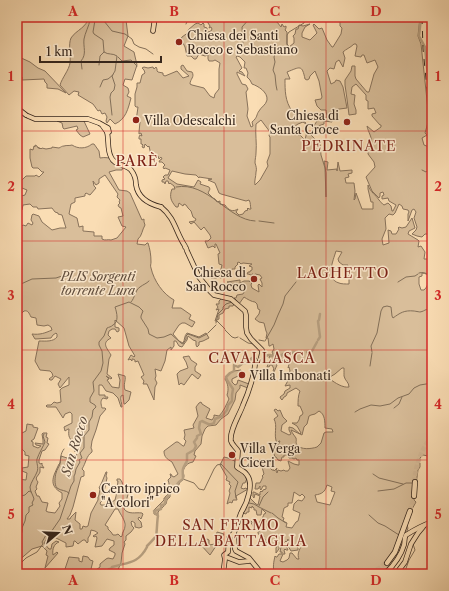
<svg xmlns="http://www.w3.org/2000/svg" width="449" height="591" viewBox="0 0 449 591" font-family="'Libre Caslon Text',serif">
<style>
.green{fill:#d9be9a;stroke:#88725b;fill-rule:evenodd}
.lines{fill:none;stroke-linecap:round;stroke-linejoin:round}
.stream{stroke:#836f58;stroke-width:1}
.river{stroke:#b79f80;stroke-width:2.5}
.highway-tunnel{stroke:#d3b896;stroke-width:4.5;stroke-dasharray:4.5 2;stroke-linecap:butt}
.major-casing{stroke:#36261c;stroke-width:5.5}
.highway-casing{stroke:#36261c;stroke-width:6}
.major{stroke:#faddb4;stroke-width:4}
.highway{stroke:#faddb4;stroke-width:4.5}
.rail{stroke:#36261c;stroke-width:1;stroke-dasharray:7 7;stroke-linecap:butt}
.grid{fill:none;stroke:#d62828;stroke-width:1;stroke-opacity:0.55}
.poi-dot{fill:#8f2418;stroke:#fce9ce;stroke-width:1.5}
.labels{text-anchor:middle;dominant-baseline:central;stroke-width:3;stroke-linejoin:round;paint-order:stroke}
.poi-label{font-size:12px;fill:#36261c;stroke:#fce9ce;text-anchor:start}
.park-label{font-size:12px;font-style:italic;fill:#5f4c3c;stroke:#fce9ce}
.water-label{font-size:13px;font-style:italic;fill:#5d4a3a;stroke:#fce9ce}
.quarter-label{font-size:14px;letter-spacing:1px;fill:#7a1f14;stroke:#fce9ce}
.neatline{fill:none;stroke:#d62828;stroke-width:1.5}
.grid-label{font-size:13px;text-anchor:middle;font-weight:bold;fill:#d62828}
</style>
<rect width="100%" height="100%" fill="#faddb4"/>
<filter id="stains"><feTurbulence type="fractalNoise" baseFrequency=".005" numOctaves="4"/><feColorMatrix values="0 0 0 0 .2 0 0 0 0 .09 0 0 0 0 .02 0 0 0 .5 -.17"/></filter>
<radialGradient id="worn" r=".72"><stop offset=".6" stop-color="#630" stop-opacity="0"/><stop offset="1" stop-color="#630" stop-opacity=".3"/></radialGradient>
<g class="green">
<path d="M88,17h17l2,3 2,-3h18l-1,3 2,16 -4,10 10,6 3,13 -5,15 -7,-1 -2,6 5,3 1,4 -2,4 4,2c-3,11 -5,21 -16,26l-5,-5 -3,4 -1,-2 1,-4 -2,-4 -3,1 -2,-4 -2,1 -5,-7 -15,-9 1,-3 -5,-1 -5,4 -9,-10c2,-7 9,-15 10,-22 1,-8 -2,-18 1,-25 5,-8 17,-11 17,-21z"/>
<path d="M201,17h66l10,5 4,5 1,-3 2,3 2,-1v2l-1,2 2,2v13l2,2 5,-4v-5l-1,-2 2,-2 1,-5h2l1,-4 4,1 7,-2 -5,3 -3,6v4l8,3 7,-7 -4,-8 1,-1 5,5 3,-1 5,12 5,7h1l8,-13 1,-6 -2,-2v-4l2,-5h78l-2,19 3,8 8,75 -4,14 2,2 -5,3 2,7 5,2v7l3,13v74l-5,-7h-2l-3,3 -5,-1 -5,-2 4,-4 1,-3 -3,-9 2,-6 -2,-3 -2,1 -4,11v-7l1,-2 -1,-2 -5,-1 -1,-3 -3,-2 -4,9 -2,2 -4,-1 -4,4 1,11 -4,10 1,6 6,-2 -1,-13 3,1 1,3h4l3,-5 -1,-1 1,-1 3,1 4,-1 6,-9 3,10 -6,3 -1,3 10,6 1,1 -1,6 3,-1 4,6 -1,7h6l2,6v10c-4,1 -6,-2 -10,-2v3l-3,1v7l2,6h3c3,-3 4,-5 4,-9h2l2,2v173l-3,-2 -1,2 -5,-1 -3,3 -1,5h1v4l-2,3 -4,30 2,2 -5,9 -4,15 1,2 -1,3 1,2 -9,22 -10,14 -1,-2 -6,5 2,2h-87v-1h3l2,-2 -1,-2 -3,2 -1,-2 -1,5h-2v-2l-3,-1 -3,3h-13c-3,-6 -1,-13 0,-18l1,1h1l2,-3h3v-2h-2l1,-5 2,-1h3l2,4h-2l-1,-1 -1,1 1,4h-2l-3,7 3,1 4,-2 2,-2 1,-5h2l5,6h2c-2,-4 0,-10 3,-13l-4,-1 -1,2 1,1v2l-7,1 -3,-5v-7l-1,3 -1,-1 -1,1 -6,4v3l-3,4v-5l1,-2h-1v-2h-2l-1,2 -3,-2h-2l-3,-3v-2l-2,-1 1,-1 -2,-3 -1,-1 -2,2 -1,-2v-1l2,-1v-2l-2,1 -2,-1 -2,1 -1,-4 -3,-5h1l2,2 3,-1 2,1 -1,5 2,-2c-1,-5 4,-7 5,-12l2,-1 -4,-4 -1,6h-4l-1,-5h-2v-2l-2,-2v2l-3,-1v5h-2l-1,2 -3,-1 1,-3 2,-1 -1,-1 6,-13 -1,3 6,6 2,1 2,-9 -5,-2 -1,4 -1,-1v-5h1l6,3v-3l1,-1 1,1 1,-2 3,-1v-3h-3l-2,4 -1,-1v-3l-2,3h-3l1,-6h4l3,-6 -1,-1 2,-2 -2,-7 4,-3 -1,1h2l5,5h2v1l3,-3 -1,3 1,2 1,-3 3,1 3,-1 1,1h3l2,-3 -2,-7 6,3 4,1h1v-5h-2l-1,-2 -2,1 -2,-1h-3v-2l-1,-1h-4v2h-2l-1,4 -3,-1 -2,-3h-1l-1,-3 -2,-3v-2l3,-4h3l2,-4h-1l-2,2c-4,-8 1,-17 -3,-24l4,-3 -4,-6 2,-1 2,2 2,-1 3,7 4,4 -5,4 -1,6 8,4 2,-1 -2,-4v-3l4,1 7,6 1,-1 -4,-7 -5,-3h5l2,-3 1,-4 2,-1 1,-2 -3,-7h-2c0,-4 0,-11 2,-15l-4,-3 -9,5v1l-1,2 -2,1 -2,3 -1,-1 -1,-2 4,-3 1,-3 5,-3v-3l-5,1 5,-9 -2,-1 2,-5 -1,-4 -1,1 2,-8 -14,1 -1,2 2,2 -3,7 -1,-2 1,-1 -2,-4h-2l-1,2h-2l1,-3 2,-4 -1,-3 1,-1h2l1,-2 -1,-2 2,-3 -1,-5 -3,2h-1l-1,-8h-2l1,-5 -1,-2 -2,-8 -5,-1 -4,-3 4,-5 1,-4 -2,-1 -1,-5 -2,-2c-3,0 -8,-3 -11,-5l-5,7 -2,-2v-1l-3,-3h2l1,-3 6,-1 1,-2 1,-6h-6l-2,-3 -4,1 1,1 3,-1v1l-4,1 -2,-1 1,-2h-2l-3,-1 13,-2v3l4,-2h5l1,1v-2l2,2 -1,3 1,3 7,4 -1,-7 1,-1 3,3v-4l-2,-4 2,-1 -2,-3 -5,-1 -1,2 1,2 -2,-1v-3h-1v2l-1,-1 -3,-1h-1l1,-2h2v-1l2,-1v-3l-3,-1 3,-2 -9,-1 -2,1 -2,-2 -2,1 1,1 -3,3v2h-3l-2,4 1,1 -1,2 -4,-1 -5,3 -3,-1 -1,1h-6v-1l10,-8 1,-4 -3,-1 -1,-10 2,-1 -4,-9h-1v4l-2,-2 -5,2 -3,-7h3l3,-3 -1,-3 -6,-8 -3,3 -7,-8 -3,2 -2,-2 6,-1 1,-2 -3,-2 -2,-6 -3,-3 -2,-3 -2,-1 -1,2 -4,-3 -1,4h-2c-5,-6 -7,-10 -4,-18h3l-1,-3 -4,-3 -1,1 -1,-3h-2l-1,3 -1,-2h-2v-2l3,-1 -2,-2 2,-2h3l2,-5 -5,-2 -1,1 -1,-2 2,-2 -3,-3h-3l1,-2 2,-1 -1,-2 -2,2 -1,-3 -4,1 -3,-2 -2,-9 -1,1 -3,-3 -1,4 -2,-1 1,-2 -1,-1h-1v-5h-2v-2l1,-2 2,1 -1,-3 -2,1v-2l1,-10 -4,-1 2,-14h-2l-1,-1v-12l2,-7v-4h3l2,-8 3,-2 -1,-3 -2,-2 2,-1 4,1 5,-1 1,2 2,-2 1,2v2l1,1 5,1v2l2,1 12,-5 6,7 6,-2 -8,-7v-3l2,-1 4,6 5,1c3,5 -2,7 -2,12l2,1 12,3 6,8 4,2 1,-4 4,-5v-20l1,-6 -5,-3 -2,1h-4l-1,-2v-4l-3,1 -6,-2 -3,5h-2l-3,-3h-4l-2,-9 -3,-6 -1,1 -1,-2 2,-3 7,-5 -1,-2 7,-6 3,-1 3,2 2,-2 1,1v3l3,1v2l-3,1 1,2 6,-2 1,-2 -1,-2 -2,1 1,-2 -2,-3 -1,-3h-2zM354,44h2l1,2 -2,10 6,1 1,-2h2l3,8 8,-3 3,7 -4,7 -5,18h-2l-11,-13 -1,-3v-10h-3l-1,5 -6,9v5l2,14 2,16 7,-1v-4l-2,-6 1,-9 -4,-1 1,-7 4,-3 10,11v5l2,1v8l6,-1 2,5 -4,1v2l8,9h1v2l-7,5 -7,-6c1,6 6,12 4,18 -1,3 -3,6 -3,10l6,8 1,5 -9,10 6,14 7,7 1,-2v-3l3,-1 1,3 -2,1v3l6,-1 1,3 7,4 -3,6h-1l-1,-5 -3,-3 -4,2c-2,-1 -3,-3 -5,-5 -4,-6 -8,-7 -11,-15v4l3,13h2v7h-11l-6,-16 -1,6 -1,1 1,-9 -1,-8h-8l-1,-5 4,-1 -1,-3 4,-1v-3l-12,1 -2,-9 -1,9v-2l-10,1 1,-8 -4,-1 2,12v24l-1,-29 -4,-13 -1,-11 -13,-13 -2,9 -5,-5h-2l-6,-7 6,-4 5,-2 3,2v-1l-9,-6 -1,-5 -4,-1c-7,-10 -7,-20 -7,-32h5l-3,-7c13,-5 15,-8 18,7l2,1 2,-1 1,-3 5,-5 4,10 3,16 -1,2 -6,1 2,6 4,4h5l1,7 -5,1 -1,-3 -8,12v2l8,-4 3,-1v-3l8,1v-12l15,-2 -4,-21 -3,-6 -4,-1 -1,2 -4,2 -4,-13 3,-3 4,1 2,-7 3,-2 4,7 2,-9 -2,-6c3,-3 7,-4 11,-8zM237,56l3,1 5,5 -1,6h2l2,5 -1,4 3,3 2,4c6,2 16,8 15,16 -1,5 -6,7 -8,11 -3,4 -1,6 -7,11l1,4 -2,1 -4,-11 1,-7 -2,-17 2,-3 -2,-4 -4,-1 -5,-10v-2l8,4 -3,-4 -3,-1 3,-3 -6,-11zM261,120l9,12 -1,4 1,1v17l-3,8 1,4 -8,14 -5,5c-1,-4 1,-8 1,-13 1,-3 0,-6 -1,-9 0,-4 1,-7 1,-10 1,-10 -1,-19 0,-29zM172,171l13,3 11,1 3,3v-1l13,2 -4,1 7,3 4,10 2,1 25,7 3,-1c2,3 1,6 2,9h-2l-1,-1 -1,1 1,1 -3,1 -2,3 -4,1 -3,-3 2,-3c-5,3 -9,2 -13,-4l-5,-1v-3l-3,1 -2,-3 -2,-1 -5,-5 2,-4 -1,-2 -9,-3 1,-2 -3,-2 -4,7 -17,-3 -9,-6zM336,251l6,1 -4,7 1,3 4,3h5l-3,7 4,3v9c-3,0 -8,0 -10,-1 -14,-4 -6,-22 -3,-32zM342,368h2c0,3 0,6 0,8 1,5 5,6 5,11 -6,1 -14,-4 -19,-8v-2l5,-3zM319,411c6,3 6,11 6,17l7,1 1,3h-7l-2,1 -3,10 -4,4c-6,2 -16,3 -20,-2 -2,-5 0,-2 -1,-7 -2,-3 -4,-5 -5,-8l9,4 2,1 2,-8 3,-3 2,-8 2,-1 4,-1zM327,485l5,2 -1,4 4,1 -5,13 -13,-3 -2,-7c7,-1 10,-3 12,-10zM294,492l6,4 2,-2 3,3 -3,4 -4,-1 -4,4 -1,6 7,3 -2,8 -2,1 -4,6 -6,-1 1,-4 -4,-2 1,-3 -2,-1 2,-9 4,-2v-3h4z"/>
<path d="M17,56l13,6 8,6 7,3 21,22 -8,-4 -11,-1v-4l-2,-2 -1,-3 -22,1v-3l-5,-2z"/>
<path d="M83,119l7,15 -7,3 -3,-2 -4,-5 2,-1 -1,-3 -13,3 -1,-1 -1,-5 -5,-2z"/>
<path d="M92,144h2l5,7 1,7c11,-2 15,3 23,8l-1,4h-6l-7,2 10,18 8,1 3,2 12,27 2,-1v3l1,3c-3,5 -3,11 -7,14l-1,5 8,1 2,-2h1c2,6 3,12 3,19 0,3 -1,3 0,6 3,13 12,26 23,32l-2,8h9l10,7 -2,4 6,3 -3,5 -7,-4h-3l-3,2 -6,9 6,7 4,2c2,-3 1,-7 4,-10l12,4 7,-4 3,5 -6,3 -4,1v3l-2,2 -1,-2v-4l-3,-1 -5,-4 -1,4 -5,7 -3,-1 -3,-5h-2v5l-3,4v-3l-4,3 -2,11 -4,10 -6,-2 1,7 -1,3 2,4 -2,4 -1,13 -7,-16h-4l1,-3 -3,-4 3,-2 -6,-14 -3,1v-2l-2,-1h-1v2l-2,-2 -2,1 3,-5 3,2 1,-1 -6,-10 -5,-18 -9,-8v7l4,1v3l-2,1 -2,-3h-3l-3,2 -1,4 3,3c-10,5 -4,10 0,17l-2,4 -2,15 5,4 -1,1 -5,-3 3,3 -2,1 5,7 7,1 1,-8 -2,-6 7,2c1,5 -2,8 0,14l6,2 -2,8 -4,4h-1l-1,-9 -2,1c-1,4 1,7 1,11h-1l-3,-9 -5,-5 -7,-2 -4,-6h-3v10h6v2h3l-1,2 -4,-1c-3,3 -2,6 -1,10h3l1,1 -6,7 -4,14 -4,11 -1,7 1,2v2c-6,4 -6,11 -10,17l2,2v5l-3,1 -8,30 -3,8 -3,4h3l1,-2 5,-5 -1,8 5,4v5h2l1,-3 3,1 2,-1 3,-13 7,-13v-3l1,-2 1,-6 -1,-1 3,-6 4,-10h1l-1,4 1,2 -5,23 -2,2 1,2h6l5,1 1,-2 -1,-2 3,-2c2,-6 2,-12 3,-19h-1v-2h3l2,3 2,8 5,-5 1,2 -6,22c5,6 11,3 18,4l1,1 -2,5 -2,-2 -1,2 3,3 1,5 -3,1 -4,-1v-4l-3,-2 -1,1 1,4 2,2 -3,4 -5,4v4l-2,2 1,2 -3,9 -1,10 -5,11h-14l-1,-1 -5,1h-25l-6,-5 4,-12 10,1v3l3,1 1,-6 5,1 2,3 3,1 -2,8 2,1h3l4,-3v-3l6,-5 2,-1 5,1 2,-4v-2l-6,-3 1,-2 4,-3v-4l-7,-2 -5,7 -7,1 2,-9 -1,-2 -2,1 -1,-1 5,-3 -3,-2 -4,-1 -1,5 -2,3v4l-1,1 -2,-3h-2l-5,4 -3,-3h-1l-1,5 -7,1v-4l-14,-7 -4,1 -4,6 5,6h2l1,-5 4,-3 3,1c-5,2 -7,7 -6,13l4,-3 1,1 -13,15 3,-12 -2,-1 1,-4 -5,-5 -10,3 -15,13v-83l9,1 1,-7 -5,-2v-3l6,-1 1,-11 -4,-1v-3c-7,-6 -8,-11 -8,-20l5,1 4,-2 1,-7 6,1v2l5,1 -4,11 -3,2 2,1v4l5,2 3,-2 -5,-1 -1,-2 8,1v-4l-1,-6 1,-1h4l-1,4 2,1 -1,5 2,1 -4,6 -3,1 -3,9v3l2,1 1,-1v2l2,3 -4,-1c0,2 0,4 0,5 -2,5 -6,5 -2,10l-2,5 1,2 -2,2 2,5h2l3,6 6,1 -2,8 2,1 7,1 5,-7 -1,-3 3,-4v-6c-15,-8 -8,-18 -3,-29l1,-1 1,-7 6,2 3,2 6,-2 1,-6 -3,-1c3,-3 3,-5 2,-8 -7,-3 -8,-7 -7,-14h-1l-3,2 -1,-4 8,-4v-9l-2,-2 -5,2 -2,4 -7,-11h-9l-1,-1 1,-1h4l3,-3 3,1 4,-1 -1,-12 2,-2 7,-3v-8l-9,11 -2,-4 3,-5 -6,-3 -3,4h-2l-1,-1 4,-3 -1,-3 -2,-2 -10,-1 -5,-9 4,-20c7,0 14,1 18,-4v-3l-1,-1 -3,2 -2,3 -16,1 -3,-5c8,1 13,-1 20,-4l-1,-3 -3,-2 -4,1 -7,-1 -1,-7 -5,-1c-2,-4 -3,-7 -7,-6l-3,3h-4v-86h3l3,-3 3,1 2,-3 4,2 1,-2 -2,-3 1,-5 1,-1 6,2 3,6 10,8 8,-2h6l-4,-13 -4,-1v-1l-3,-1 -3,-4 -14,1 -1,-2h-4l-3,-3 -7,1 -1,5 -4,1 2,5 -2,-2 -1,-10 4,-6 -3,-1 7,-2 2,-5 -10,-4v-2l4,-3 5,-5h9l1,-1 3,2 5,-5h-2l-4,-4h-5l-1,-1 -2,-9v-9l3,1 1,-4 1,1v-2l2,1 1,2 1,-1v2l1,-1 1,1 1,-1 4,1 6,-1v-1l7,1c2,-1 3,-2 5,-2 3,-1 5,0 8,-1 6,4 14,4 20,-1zM105,175l13,19 -1,3 3,3 -1,2 1,1 -2,2 1,2 2,1 2,8 -5,1 4,9 4,1 -9,11 -6,2c-3,-1 -6,1 -9,-1v-3h-8v-4l-11,-1v-5l-4,1 -2,-9 -8,-4 2,-10 4,-2v-4l10,-2v-2l1,-1 4,2 6,-7 -2,-2 -1,-5 3,4 3,-2v-4zM115,509h3c2,5 8,12 7,17 0,4 -3,6 -3,10l-1,1 -3,-3 -2,1h-3l-2,-3 -3,-3v-2l-3,-2z"/>
<path d="M222,298l6,1 6,5 -1,2h-4v2l-4,1 -2,4 -4,2v4l-2,1 -1,1h-1c1,-4 3,-8 4,-12l-3,1 2,-3 -2,-3h3v-3z"/>
<path d="M189,356l2,4 6,4 -2,3v4l6,4 -3,4 -6,-5 -8,11 -3,-2 -2,2 -2,-11 3,-3 8,-3 -2,-6 -3,-5z"/>
<path d="M241,370l-1,5 -8,4v3l3,3 2,-1 1,-4 11,4 -1,4 -8,-3v3l-4,5 -1,7 -7,14 -7,5 -5,6 -8,1 -3,3 -3,7 -1,8 -6,7 -1,4 2,1 -3,6c-6,1 -8,4 -10,9l1,5 -1,4 -3,2 -3,7 -7,5v3l-3,3 -1,4 -8,8v3l-4,-1v-4l10,-10v-2h1v-1c6,-4 5,-11 3,-17l3,-3 -1,-3h1l1,2 2,1 4,-3 -6,-12c-5,-3 -8,-5 -8,-11l12,-9h2l5,4h1l2,-5 -2,-2 1,-4 -1,-5 10,-2 -1,-3 5,-9 -2,-9 3,-4 2,-1 1,2 8,5 -4,9 6,2 2,-3v-2l5,1c5,-5 7,-11 10,-17l-2,-4c2,-6 1,-11 -2,-16l2,-4 7,-4z"/>
<path d="M224,457l4,1 9,4v5l11,9 -3,7h-2l-2,5 3,1 1,-1 3,1 -12,7 1,4h-4l-1,3 -2,-1 -3,2 3,-11 -1,-2 2,-5 -2,-2 1,-2 -4,-2 1,-3 -7,-12z"/>
<path d="M217,532l7,2 -14,21 -10,-11 1,-1 -1,-2 7,-2 2,1v5l6,-1z"/>
</g>
<g class="lines">
<g class="stream">
<path d="M65,17l1,4"/>
<path d="M95,17v3l-2,12 1,2 9,6 1,12c4,3 9,1 13,4l-2,15 -3,5 3,9 -1,5 -3,3 -1,4 2,18"/>
<path d="M98,17l6,4 8,10 13,3 7,5 2,5 5,3 7,2 7,5"/>
<path d="M58,18l1,-1"/>
<path d="M186,24l3,-7"/>
<path d="M243,44l-1,-17 9,-10"/>
<path d="M118,57l4,4 9,-1 6,6"/>
<path d="M99,65l1,-9 4,-4"/>
<path d="M82,69l-1,-8c6,-7 2,-14 3,-22 1,-6 5,-13 6,-19l3,-3"/>
<path d="M100,87l3,-7 5,-1 5,-4"/>
<path d="M277,90l-1,-5 -1,-10 -2,-5 2,-8 -1,-5 1,-3 3,-3 6,-1h6v-3l-3,-3v-9l2,-3 15,-9 1,-6"/>
<path d="M429,91l2,-2"/>
<path d="M422,170l4,2 2,-2 4,1"/>
<path d="M176,187c32,-6 52,33 79,34"/>
<path d="M259,221l15,2"/>
<path d="M419,273c7,-2 8,3 13,1"/>
<path d="M398,282l8,-5 9,-1 3,-2"/>
<path d="M17,285l4,-1 11,-5 24,-1 9,-3"/>
<path d="M131,302c4,-4 4,-12 9,-15 4,-3 6,-3 9,-6"/>
<path d="M217,321l8,8"/>
<path d="M216,323l2,-9 5,-5v-2l3,-3 6,-2"/>
<path d="M225,330l7,7 3,1 3,-1"/>
<path d="M208,333l8,-8"/>
<path d="M240,338l8,5 6,1"/>
<path d="M259,340l5,1"/>
<path d="M265,341l9,-16 4,-10 5,-11 2,-8 11,-14"/>
<path d="M372,352l-1,-6 6,-13 4,-22 2,-4 4,-1 4,1 1,9 1,2c7,-5 11,-8 21,-7 0,0 6,1 6,1 6,-1 6,-5 12,-1"/>
<path d="M370,366l2,-13"/>
<path d="M394,408l5,-4 3,-7"/>
<path d="M355,412l5,-3 11,-4 9,1 10,-2 8,-6 11,-4 5,-6 6,-3 12,-2"/>
<path d="M64,449c-4,5 -3,9 -4,15 -1,3 -3,5 -4,9 -1,3 -2,12 1,15 4,3 9,2 12,5"/>
<path d="M373,474l6,4 24,6"/>
<path d="M183,479l11,4 5,6 5,1 10,-21 3,-4 4,-1 17,18 -3,9 1,7"/>
<path d="M378,491l16,-2 12,-6h7"/>
<path d="M17,497l8,-2 4,-4 2,1"/>
<path d="M249,503l5,1 5,3 12,6"/>
<path d="M259,506l4,-9 5,-5"/>
<path d="M272,513l6,5 8,5"/>
<path d="M369,515l9,8 7,3 14,9"/>
<path d="M17,540c3,-4 6,-7 5,-12l3,-7 1,-6 3,-3v-5l4,-2 -1,-2 2,-4c-1,-4 -4,-8 -4,-12 1,-5 5,-10 7,-15 2,-5 -1,-9 0,-13 2,-6 6,-12 8,-17l-2,-6 1,-2"/>
<path d="M17,567l9,-9 11,-6 6,-8 -1,-2 4,-7 5,-3 9,-13 11,-33 3,-5v-5l1,-2 1,-5 4,-7 -1,-2 3,-2 -2,-5 4,-5v-12l5,-6v-8l3,-5 1,-7 3,-3 -1,-2 -5,-3v-4l4,-7 -1,-9 8,-11 2,-8 -1,-12 -3,-6v-3l5,-6 3,-8c2,-1 4,-1 6,-3 6,-3 4,-12 2,-18l14,-5 10,5 4,4 -2,5v2l7,11 1,5 8,4 7,-1 7,-3 10,9 2,1 3,-5v-3l2,-2 11,4 8,-4"/>
<path d="M404,574l5,-14 6,-10 -2,-6"/>
</g>
<g class="river">
<path d="M421,17l-2,19 6,11 7,70"/>
<path d="M319,320l1,-6"/>
<path d="M318,340l2,-3 -2,-16"/>
<path d="M307,352l5,-1 5,-9"/>
<path d="M270,355l8,3 5,-4 15,-2"/>
<path d="M265,356l4,-1"/>
<path d="M248,362l4,-4h1"/>
<path d="M147,546c3,-3 7,-7 9,-10 1,-3 1,-16 2,-20l-3,-3 -1,-2 7,-2v-4h3l1,-2 1,-4 2,-2c1,-4 3,-4 6,-8 4,-5 3,-7 9,-10 0,-11 -2,-7 4,-18v-7l7,-4 2,-4 -2,-4 3,-4v-2l4,-2 -2,-6 1,-6 2,-1c5,2 7,5 12,2l1,-4 7,-3 5,-6 1,-5 4,-4v-6l1,-6 -6,-9 -1,-3 4,-4 4,-2v-6l4,2 5,-4h3"/>
<path d="M97,574l2,-1h3l1,-3 4,1 2,-2h2l1,-2c16,-5 26,-3 35,-20"/>
</g>
<g class="highway-tunnel">
<path d="M414,482c2,-17 7,-33 18,-46"/>
<path d="M410,511l4,-15"/>
<path d="M371,573l10,-6 7,-7"/>
</g>
<defs>
<g id="major">
<path d="M153,31l2,-14"/>
<path d="M17,108l9,7"/>
<path d="M28,116l7,3h53l11,4 9,5 1,4h-2l-5,-7"/>
<path d="M107,132c2,8 0,18 4,25 3,9 15,7 20,13 4,5 5,10 5,15 2,13 13,19 25,22"/>
<path d="M161,207c14,11 15,26 24,39v1l1,1 1,3 12,26 11,14 4,4 17,4 14,12 1,4v12l1,6 4,6 11,11v3l-1,4"/>
<path d="M242,511c5,-8 12,-27 5,-36 -2,-4 -7,-5 -10,-8l1,-16c-2,-4 -6,-6 -7,-10 -2,-10 9,-27 12,-36 5,-11 13,-34 12,-45"/>
<path d="M241,513l-7,20 1,16 1,2 13,7 13,16"/>
<path d="M226,557l13,5 10,-1"/>
<path d="M223,574l2,-15 -1,-4 4,-3 1,-14 5,-5"/>
<path d="M385,574c8,-8 16,-18 19,-29 1,-4 0,-7 2,-10 8,-5 17,-10 26,-13"/>
<path d="M396,574l9,-12 6,-18 7,-11 5,-6"/>
</g>
<g id="highway">
<path d="M414,496l1,-14"/>
<path d="M387,563l8,-11 15,-41"/>
<path d="M368,574l3,-1"/>
</g>
</defs>
<use href="#major" class="major-casing"/>
<use href="#highway" class="highway-casing"/>
<use href="#major" class="major"/>
<use href="#highway" class="highway"/>
<path class="rail" d="M422,17l1,32 8,79v25l1,11"/>
</g>
<path class="grid" d="M123,17v557M224,17v557M326,17v557M17,131h415M17,241h415M17,350h415M17,460h415"/>
<g class="poi-dot">
<circle cx="179" cy="42" r="4"/>
<circle cx="136" cy="120" r="4"/>
<circle cx="347" cy="122" r="4"/>
<circle cx="254" cy="279" r="4"/>
<circle cx="242" cy="375" r="4"/>
<circle cx="232" cy="455" r="4"/>
<circle cx="93" cy="495" r="4"/>
</g>
<g class="labels">
<g class="poi-label">
<text x="187" y="35">Chiesa dei Santi<tspan x="187" dy="14">Rocco e Sebastiano</tspan></text>
<text x="339" y="115" text-anchor="end">Chiesa di<tspan x="339" dy="14">Santa Croce</tspan></text>
<text x="144" y="120">Villa Odescalchi</text>
<text x="246" y="272" text-anchor="end">Chiesa di<tspan x="246" dy="14">San Rocco</tspan></text>
<text x="250" y="375">Villa Imbonati</text>
<text x="240" y="448">Villa Verga<tspan x="240" dy="14">Ciceri</tspan></text>
<text x="101" y="488">Centro ippico<tspan x="101" dy="14">"A colori"</tspan></text>
</g>
<g class="park-label">
<text x="98" y="276">PLIS Sorgenti<tspan x="98" dy="14">torrente Lura</tspan></text>
</g>
<g class="water-label">
<text transform="translate(74 446) rotate(-73)">San Rocco</text>
</g>
<g class="quarter-label">
<text x="349" y="146">PEDRINATE</text>
<text x="137" y="161">PARÈ</text>
<text x="343" y="273">LAGHETTO</text>
<text x="262" y="358">CAVALLASCA</text>
<text x="231" y="525">SAN FERMO<tspan x="231" dy="16">DELLA BATTAGLIA</tspan></text>
</g>
</g>
<rect width="449" height="591" fill="none" stroke="#faddb4" stroke-width="44"/>
<g transform="translate(58 533) rotate(71)" stroke="#fce9ce" stroke-width="3" paint-order="stroke">
<path d="M0-3L7 15L0 10L-7 15Z" fill="#36261c"/>
<text y="-6" font-size="11" font-weight="bold" text-anchor="middle" fill="#36261c">N</text>
</g>
<path d="M40 56v6h121v-6" fill="none" stroke="#36261c" stroke-width="2"/>
<text x="46" y="56" font-size="12" fill="#36261c" stroke="#fce9ce" stroke-width="3" paint-order="stroke">1 km</text>
<rect x="22" y="22" width="405" height="547" class="neatline"/>
<g class="grid-label">
<text x="73" y="16">A</text>
<text x="174" y="16">B</text>
<text x="275" y="16">C</text>
<text x="376" y="16">D</text>
<text x="11" y="81">1</text>
<text x="438" y="81">1</text>
<text x="11" y="191">2</text>
<text x="438" y="191">2</text>
<text x="11" y="300">3</text>
<text x="438" y="300">3</text>
<text x="11" y="409">4</text>
<text x="438" y="409">4</text>
<text x="11" y="519">5</text>
<text x="438" y="519">5</text>
<text x="73" y="585">A</text>
<text x="174" y="585">B</text>
<text x="275" y="585">C</text>
<text x="376" y="585">D</text>
</g>
<rect width="100%" height="100%" filter="url(#stains)"/>
<rect width="100%" height="100%" fill="url(#worn)"/>
</svg>
